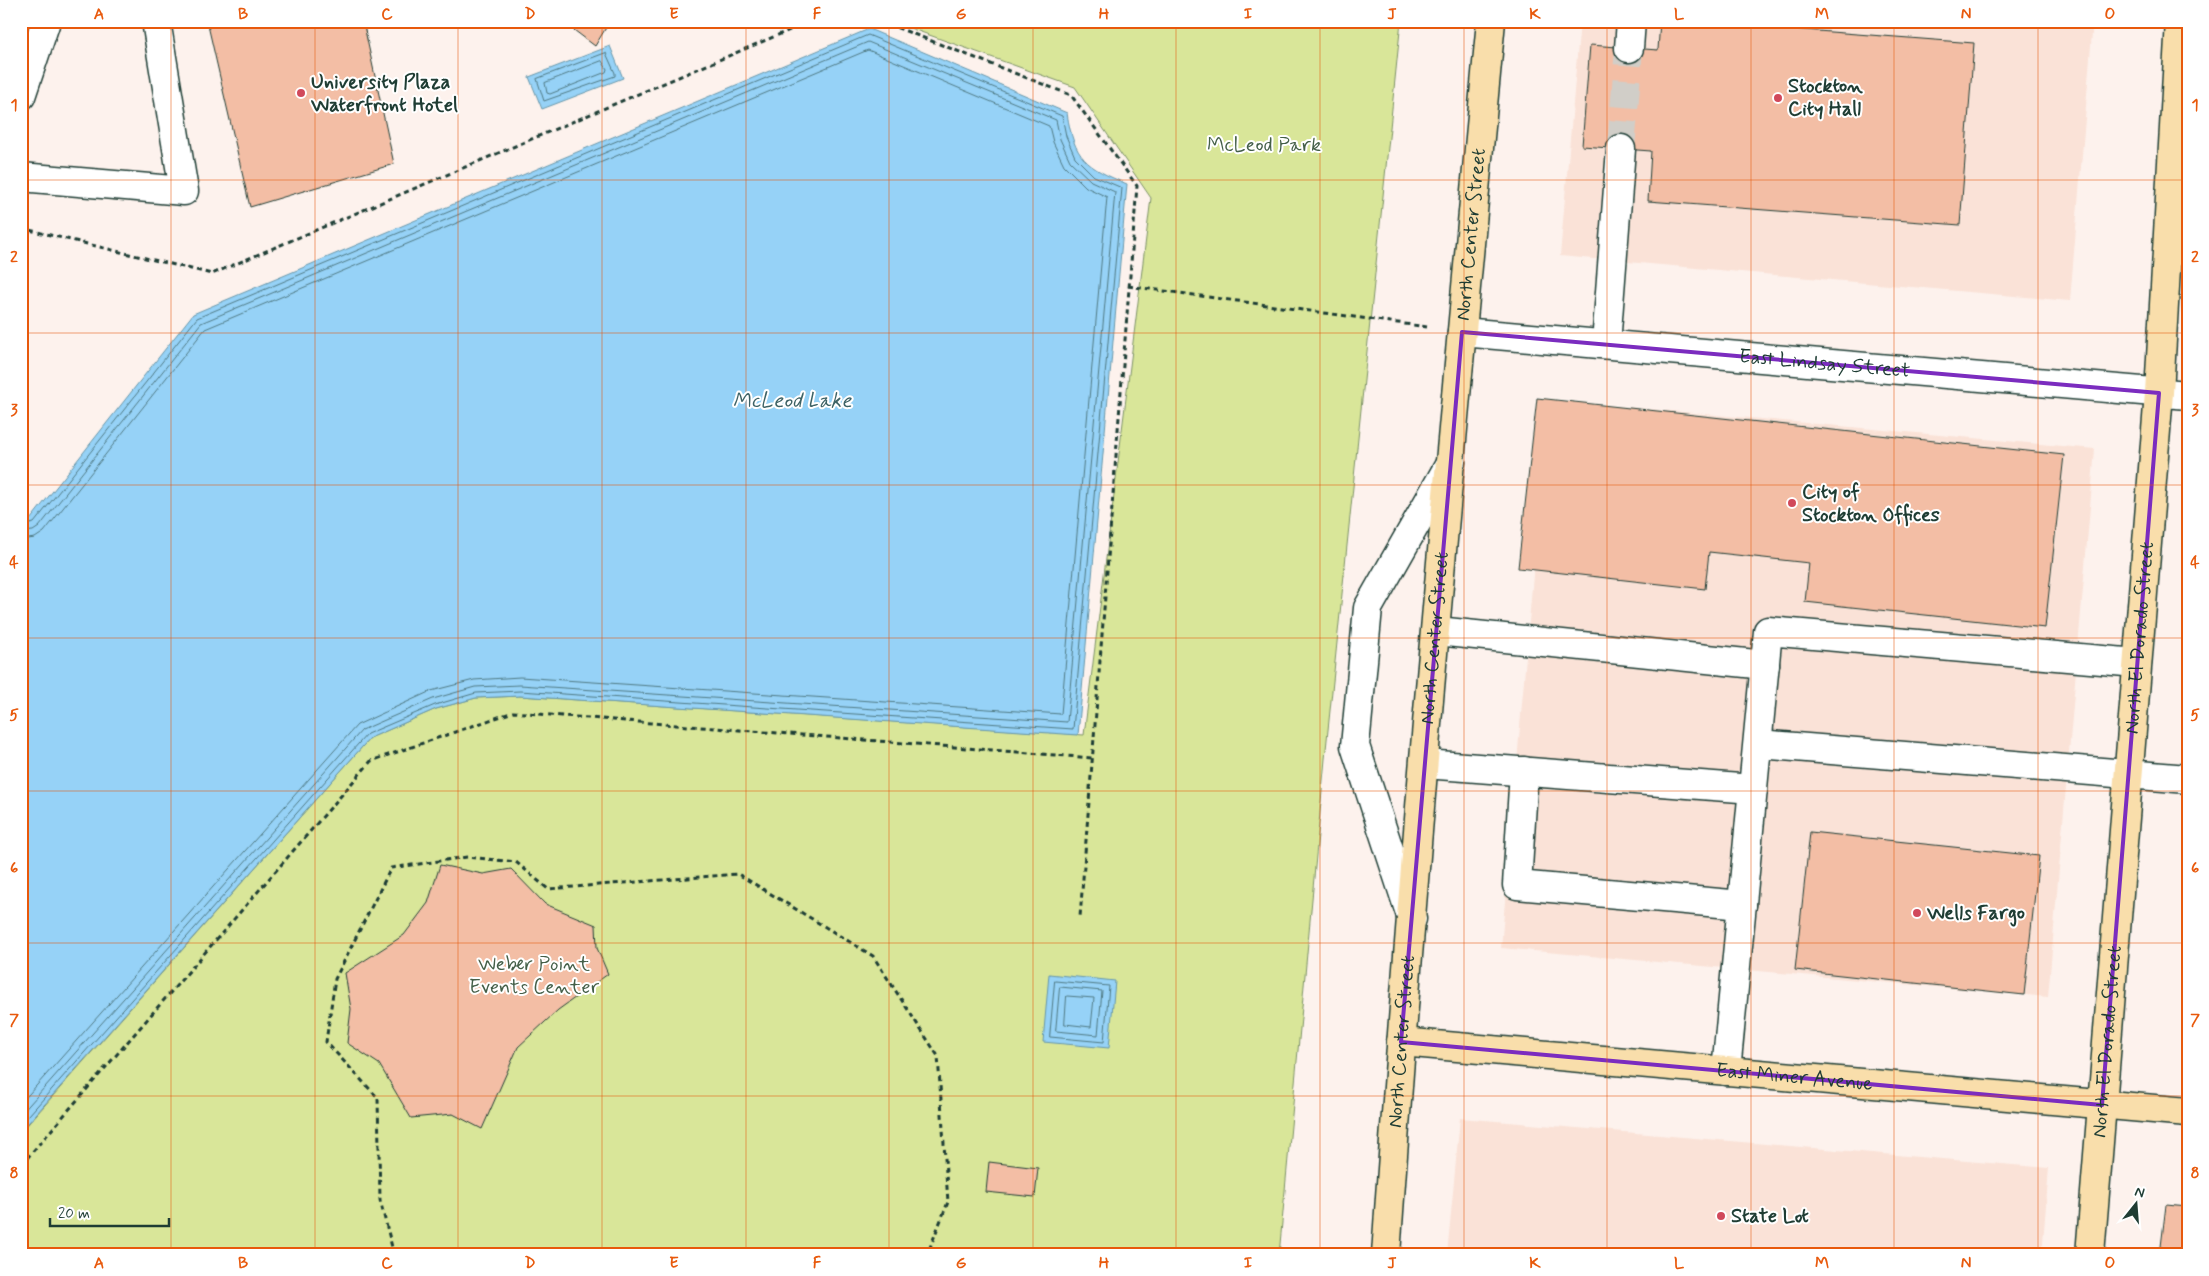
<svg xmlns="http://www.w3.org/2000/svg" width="2209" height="1276" viewBox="0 0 2209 1276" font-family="Mynerve,sans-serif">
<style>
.built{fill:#fae2d7}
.green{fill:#d9e699;stroke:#7c9266}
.water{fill:#96d2f7;stroke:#6696a9}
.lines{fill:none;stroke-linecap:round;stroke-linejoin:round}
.shore{stroke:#4f7982;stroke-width:1}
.building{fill:#f3bea5;stroke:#1f3d34}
.minor-tunnel{stroke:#d1cec8;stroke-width:28;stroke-dasharray:28 14;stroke-linecap:butt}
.minor-casing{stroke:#1f3d34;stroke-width:31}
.major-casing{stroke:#1f3d34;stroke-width:31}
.path{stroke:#1f3d34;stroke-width:3;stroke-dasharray:5 4;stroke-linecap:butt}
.minor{stroke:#fff;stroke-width:28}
.major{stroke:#f9deab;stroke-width:28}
.marked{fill:none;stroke:#7b2cbf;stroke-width:4;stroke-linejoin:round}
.grid{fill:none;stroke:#e8590c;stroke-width:1;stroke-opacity:0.55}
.poi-dot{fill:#d1495b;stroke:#fff;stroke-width:2}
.labels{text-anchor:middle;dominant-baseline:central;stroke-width:4;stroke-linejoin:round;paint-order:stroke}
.poi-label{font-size:20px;font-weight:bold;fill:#1f3d34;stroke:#fff;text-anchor:start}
.park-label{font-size:20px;fill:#445f48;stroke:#fff}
.street-label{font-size:20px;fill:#1f3d34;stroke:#fff}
.water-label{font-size:21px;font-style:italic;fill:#3d6265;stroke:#fff}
.neatline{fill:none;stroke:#e8590c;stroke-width:2}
.grid-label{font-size:16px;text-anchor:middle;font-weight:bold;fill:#e8590c}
</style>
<rect width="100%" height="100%" fill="#fdf2ed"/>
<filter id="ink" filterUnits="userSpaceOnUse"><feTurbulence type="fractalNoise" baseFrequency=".02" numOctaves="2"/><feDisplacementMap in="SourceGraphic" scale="10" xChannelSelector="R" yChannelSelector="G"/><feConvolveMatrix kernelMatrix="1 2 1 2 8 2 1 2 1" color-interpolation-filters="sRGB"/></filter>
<g filter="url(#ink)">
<g class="built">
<path d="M1580,21h513l-23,280 -510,-45z"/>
<path d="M1548,400l547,49 -47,548 -547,-49z"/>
<path d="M1460,1118l589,50 -7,87h-595z"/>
</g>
<path class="green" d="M890,21h511l-76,738 -46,496h-1258v-123l349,-394 66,-29 40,-11 44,-2 564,39 67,-537 -76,-111z"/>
<g class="water">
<path d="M869,29l198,84c7,46 19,54 60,71l-49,551 -558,-39 -44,2 -40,11 -66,29 -349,393v-610l9,-1 163,-206z"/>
<path d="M610,46l13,32 -81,31 -13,-32z"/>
<path d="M1049,974l66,7 -6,67 -66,-6z"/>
</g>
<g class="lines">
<g class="shore">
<path d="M606,53l9,20v3l-71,25 -7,-22z"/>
<path d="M602,61l5,8 -1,3 -56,22 -3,-1 -2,-10z"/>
<path d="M21,526l13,-3 163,-205 671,-283 194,81 4,20 9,21 19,19 28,12 -49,541 -553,-38 -44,2 -41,12 -68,29 -346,390"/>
<path d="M21,532l12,-1 6,-4 162,-204 667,-281 188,78 4,19 10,22 21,20 24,11 -48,530 -547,-37 -45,2 -42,12 -71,31 -341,384"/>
<path d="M21,540l14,-2 9,-6 161,-203 663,-279 181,76 4,16 11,23 22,22 21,10 -46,517 -541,-37 -46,3 -43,11 -74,34 -336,378"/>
<path d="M1055,981l54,5 -5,56 -54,-5z"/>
<path d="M1060,987l42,4 -4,44 -42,-4z"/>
<path d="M1067,996l27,2 -3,29 -26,-3z"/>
</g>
</g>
<g class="building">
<path d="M207,21h156l31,143 -144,43z"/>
<path d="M562,21h48l-15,25z"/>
<path d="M1660,21h27l287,22 -14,182 -312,-24 3,-50 -69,-5 8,-101 68,5z"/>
<path d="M1537,398l527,57 -19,173 -240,-26 4,-39 -100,-11 -4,37 -187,-21z"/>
<path d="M1810,832l229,24 -15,139 -229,-25z"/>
<path d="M440,865l43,9 28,-5 34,35 51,21 1,23 11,26 -50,36 -40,37 -36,82 -29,-15 -42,4 -32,-54 -32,-21 4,-34 -6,-36 59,-38 24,-32z"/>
<path d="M989,1162l49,6 -3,29 -49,-5z"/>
<path d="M2166,1205l22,2v48h-28z"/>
</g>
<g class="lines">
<path class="minor-tunnel" d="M1621,149l8,-101"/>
<defs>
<g id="minor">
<path d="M1629,48l2,-27"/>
<path d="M21,96l25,-75"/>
<path d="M21,177l163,14 -28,-170"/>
<path id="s1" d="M1462,332l726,63"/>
<path d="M1606,344l15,-195"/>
<path d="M1437,631l328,34"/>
<path d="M1758,744l430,35"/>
<path d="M1425,764l328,25"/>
<path d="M1524,771l-7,114 225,20"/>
<path d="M1412,919l-57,-173 13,-138 83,-146"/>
<path d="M1726,1071l42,-440 369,32"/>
</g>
<g id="major">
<path id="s2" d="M1401,1042l787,70"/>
<path id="s3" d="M1386,1255c28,-412 66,-823 105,-1234"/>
<path id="s4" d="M2090,1255l69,-862 21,-372"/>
</g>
</defs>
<use href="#minor" class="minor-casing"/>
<use href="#major" class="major-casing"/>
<g class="path">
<path d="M880,21l191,74 66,91 -57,731"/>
<path d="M21,228l191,46 599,-253"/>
<path d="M1128,286l299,41"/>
<path d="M21,1165l350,-404 142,-49 579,46"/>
<path d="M394,1255l-14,-55 -2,-102 -52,-56 9,-63 56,-111 76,-11 49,5 32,27 190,-15 135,82 65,100 10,146 -21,53"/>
</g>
<use href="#minor" class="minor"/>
<use href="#major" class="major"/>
</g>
</g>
<path class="marked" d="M1462,332l697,61 -57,712 -701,-63z"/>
<path class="grid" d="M171,21v1234M315,21v1234M458,21v1234M602,21v1234M746,21v1234M889,21v1234M1033,21v1234M1176,21v1234M1320,21v1234M1464,21v1234M1607,21v1234M1751,21v1234M1894,21v1234M2038,21v1234M21,180h2167M21,333h2167M21,485h2167M21,638h2167M21,791h2167M21,943h2167M21,1096h2167"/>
<g class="poi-dot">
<circle cx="301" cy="93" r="5"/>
<circle cx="1778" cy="98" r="5"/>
<circle cx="1792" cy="503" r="5"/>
<circle cx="1917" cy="913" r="5"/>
<circle cx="1721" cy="1216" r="5"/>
</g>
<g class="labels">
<g class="poi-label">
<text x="311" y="82">University Plaza<tspan x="311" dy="23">Waterfront Hotel</tspan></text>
<text x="1788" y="86">Stockton<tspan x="1788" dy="23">City Hall</tspan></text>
<text x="1802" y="492">City of<tspan x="1802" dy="23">Stockton Offices</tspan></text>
<text x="1927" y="913">Wells Fargo</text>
<text x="1731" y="1216">State Lot</text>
</g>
<g class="park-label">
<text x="1264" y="145">McLeod Park</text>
<text x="534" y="964">Weber Point<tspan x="534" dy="23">Events Center</tspan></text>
</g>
<g class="street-label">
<text stroke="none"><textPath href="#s3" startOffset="1024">North Center Street</textPath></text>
<text stroke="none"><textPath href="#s1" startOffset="364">East Lindsay Street</textPath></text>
<text stroke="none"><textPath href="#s3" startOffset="619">North Center Street</textPath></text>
<text stroke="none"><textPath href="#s4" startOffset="619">North El Dorado Street</textPath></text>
<text stroke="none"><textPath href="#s3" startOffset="214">North Center Street</textPath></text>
<text stroke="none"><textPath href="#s4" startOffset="214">North El Dorado Street</textPath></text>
<text stroke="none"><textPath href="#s2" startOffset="395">East Miner Avenue</textPath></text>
</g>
<g class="water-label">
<text x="792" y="401">McLeod Lake</text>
</g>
</g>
<rect width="2209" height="1276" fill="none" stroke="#fff" stroke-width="55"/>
<g transform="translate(2136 1204) rotate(17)" stroke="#ffffff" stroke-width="4" paint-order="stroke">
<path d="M0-4L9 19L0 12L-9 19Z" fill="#1f3d34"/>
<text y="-8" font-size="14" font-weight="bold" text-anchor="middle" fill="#1f3d34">N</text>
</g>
<path d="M50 1218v8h119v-8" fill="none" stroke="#1f3d34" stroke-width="2.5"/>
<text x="58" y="1218" font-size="15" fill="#1f3d34" stroke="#ffffff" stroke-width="4" paint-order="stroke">20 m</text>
<rect x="28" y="28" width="2154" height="1220" class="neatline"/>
<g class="grid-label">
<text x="99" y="19">A</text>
<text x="243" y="19">B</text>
<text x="387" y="19">C</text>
<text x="530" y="19">D</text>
<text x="674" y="19">E</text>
<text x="817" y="19">F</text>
<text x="961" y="19">G</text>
<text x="1104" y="19">H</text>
<text x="1248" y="19">I</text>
<text x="1392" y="19">J</text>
<text x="1535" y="19">K</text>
<text x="1679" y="19">L</text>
<text x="1822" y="19">M</text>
<text x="1966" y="19">N</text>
<text x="2110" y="19">O</text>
<text x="14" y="110">1</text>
<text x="2195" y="110">1</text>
<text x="14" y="262">2</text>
<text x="2195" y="262">2</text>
<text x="14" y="415">3</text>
<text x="2195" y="415">3</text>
<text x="14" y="567">4</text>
<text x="2195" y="567">4</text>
<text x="14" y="720">5</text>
<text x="2195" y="720">5</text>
<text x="14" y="873">6</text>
<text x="2195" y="873">6</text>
<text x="14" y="1025">7</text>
<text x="2195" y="1025">7</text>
<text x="14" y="1178">8</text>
<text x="2195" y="1178">8</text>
<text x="99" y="1268">A</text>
<text x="243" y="1268">B</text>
<text x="387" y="1268">C</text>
<text x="530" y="1268">D</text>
<text x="674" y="1268">E</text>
<text x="817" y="1268">F</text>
<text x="961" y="1268">G</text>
<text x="1104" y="1268">H</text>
<text x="1248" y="1268">I</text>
<text x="1392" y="1268">J</text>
<text x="1535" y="1268">K</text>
<text x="1679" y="1268">L</text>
<text x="1822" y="1268">M</text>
<text x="1966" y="1268">N</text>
<text x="2110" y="1268">O</text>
</g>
</svg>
